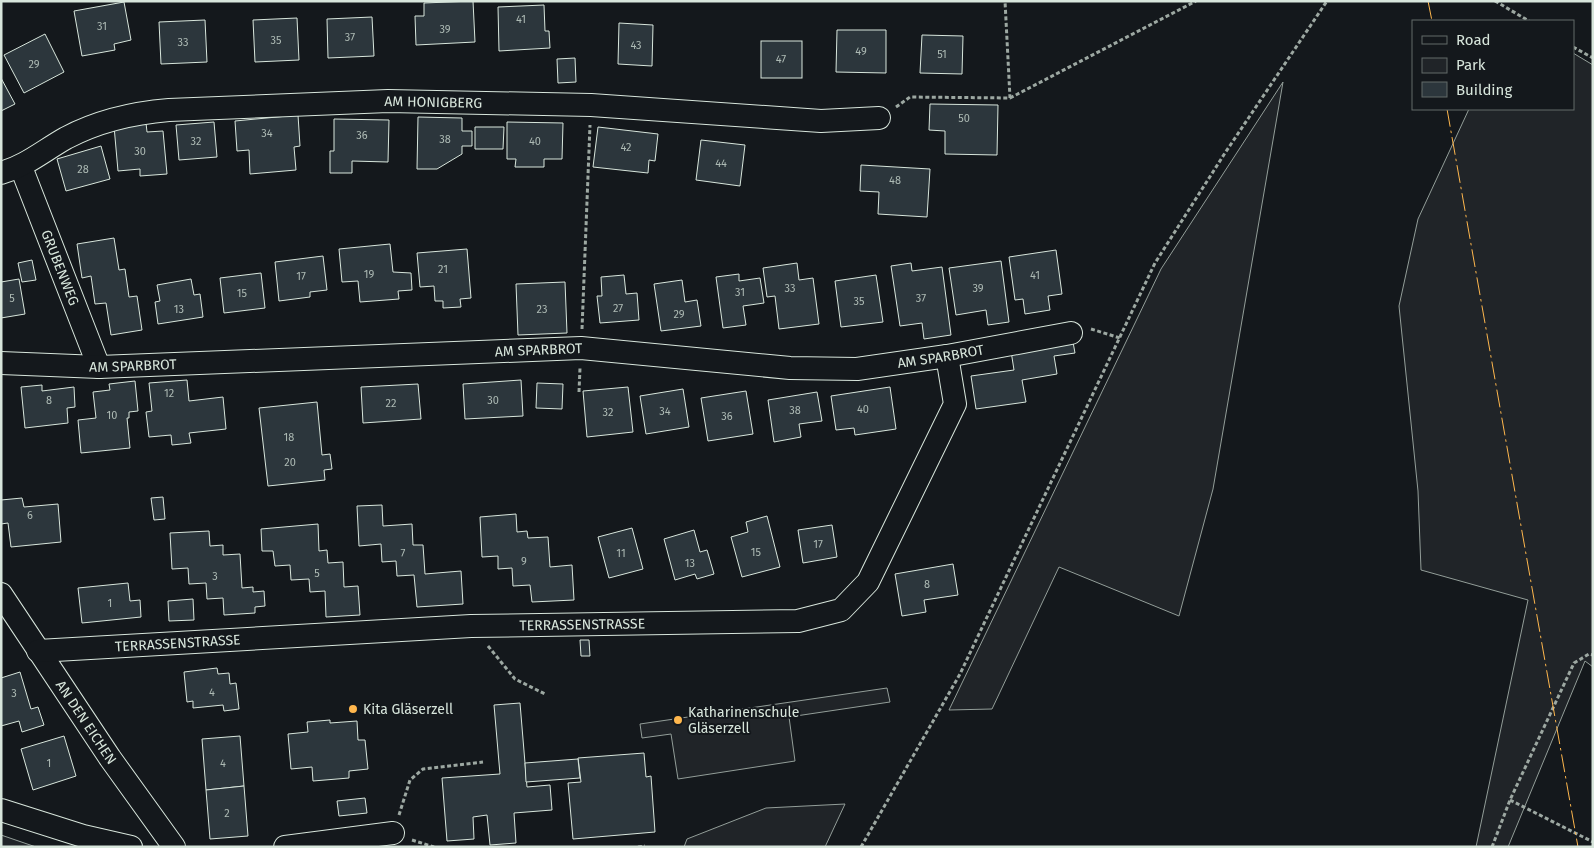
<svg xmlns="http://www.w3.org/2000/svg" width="1594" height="848" viewBox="0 0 1594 848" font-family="'Fira Sans',sans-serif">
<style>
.green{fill:#202428;stroke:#939e99}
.building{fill:#2c363c;stroke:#d8e6dc}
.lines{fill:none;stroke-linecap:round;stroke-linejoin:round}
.minor-casing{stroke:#d8e6dc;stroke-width:24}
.path{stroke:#9da8a2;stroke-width:3;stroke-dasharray:4 2.5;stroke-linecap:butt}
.minor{stroke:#14181c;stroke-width:22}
.power{stroke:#ffb74d;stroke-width:1;stroke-dasharray:18 4 2.5 4;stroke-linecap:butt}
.poi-dot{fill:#ffb74d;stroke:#14181c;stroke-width:2}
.labels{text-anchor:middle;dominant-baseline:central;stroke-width:4;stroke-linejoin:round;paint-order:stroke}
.number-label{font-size:11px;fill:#adbab4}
.street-label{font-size:14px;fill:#d8e6dc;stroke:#14181c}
.poi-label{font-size:14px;fill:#d8e6dc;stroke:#14181c;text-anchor:start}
</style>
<rect width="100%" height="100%" fill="#14181c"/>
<g class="green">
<path d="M1573,53l20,12v602l-8,-6 -77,186h-32l52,-247 -107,-30 -3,-79 -19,-185 19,-87 51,-110h104z"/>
<path d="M1283,82l-70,407 -34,127 -120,-49 -67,142 -43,1 212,-441z"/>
<path d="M887,688l3,14 -101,15 6,44 -117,18 -7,-45 -29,4 -2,-14z"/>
<path d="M845,804l-20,43h-141l3,-8 79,-31z"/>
<path d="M1,835l35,12h-35z"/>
</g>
<g class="building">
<path d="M473,1l2,41 -59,3 -1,-29h9v-13z"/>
<path d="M124,2l7,38 -17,4 1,6 -33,6 -8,-45z"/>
<path d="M544,5l1,26h4l1,17 -51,3 -1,-44z"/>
<path d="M372,17l2,39 -46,2 -1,-39z"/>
<path d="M297,18l2,42 -44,2 -2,-42z"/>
<path d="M205,20l2,42 -46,2 -2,-42z"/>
<path d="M619,23l34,2 -1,41 -34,-2z"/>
<path d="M837,30h49v43l-50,-1z"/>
<path d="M45,34l19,38 -40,21 -20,-38z"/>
<path d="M922,35l41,1 -1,38 -42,-1z"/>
<rect x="761" y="41" width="41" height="37"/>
<path d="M575,58l1,24 -18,1 -1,-24z"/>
<path d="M1,78l14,26 -14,7z"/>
<path d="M930,104l68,1 -1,50 -52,-1v-23l-16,-1z"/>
<path d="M298,115l2,31 -6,1 2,23 -46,4 -1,-24 -12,1 -2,-30z"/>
<path d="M418,117l44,1v13h10v15h-10v8l-25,15h-20z"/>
<path d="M334,119l55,1 -1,42 -36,-1v12h-22v-22h4z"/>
<path d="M214,122l3,35 -38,3 -3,-35z"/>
<path d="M507,122l56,1 -1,36h-18v8h-29l1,-8h-9z"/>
<path d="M146,123l1,9 16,-1 4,43 -27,2v-7l-22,2 -4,-45z"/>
<path d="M475,127h29l-1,22h-28z"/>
<path d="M598,127l60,7 -3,27 -6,-1 -1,13 -55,-6z"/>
<path d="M701,140l44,5 -5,41 -44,-6z"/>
<path d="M101,146l9,33 -44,12 -9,-32z"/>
<path d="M861,165l69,4 -3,48 -49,-3 1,-22 -19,-1z"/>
<path d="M114,238l5,32 6,-1 4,28 8,-1 5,34 -31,5 -5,-32 -11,1 -4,-28 -9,2 -5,-34z"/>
<path d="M390,244l3,28 18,1 1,17 -14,1 1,8 -39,3 -2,-21 -16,1 -3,-33z"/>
<path d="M467,249l4,49 -11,1 1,8 -18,1v-7h-8l-1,-15 -14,1 -3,-34z"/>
<path d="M1056,250l6,44 -14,2 2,14 -25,4 -2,-15 -8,1 -6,-43z"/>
<path d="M323,256l4,34 -17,2v5l-31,4 -4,-39z"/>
<path d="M32,260l4,20 -14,2 -4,-19z"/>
<path d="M1001,261l8,61 -21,3 -2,-15 -30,5 -7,-47z"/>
<path d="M797,263l2,17 14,-2 6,46 -40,5 -4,-33 -8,1 -4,-29z"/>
<path d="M911,263l1,8 30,-4 9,68 -27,4 -2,-16 -22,3 -9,-60z"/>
<path d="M261,273l4,35 -41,5 -4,-35z"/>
<path d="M739,274v7l21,-3 4,25 -21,3 3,19 -23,3 -7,-51z"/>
<path d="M624,275l2,19 11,-1 2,27 -39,3 -3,-27h5l-1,-19z"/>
<path d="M876,275l7,47 -42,5 -6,-46z"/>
<path d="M19,279l6,35 -24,4v-36z"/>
<path d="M191,279l3,16 6,-1 3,23 -45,7 -3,-22 5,-1 -3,-16z"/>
<path d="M682,280l3,22 12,-2 4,26 -40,5 -7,-47z"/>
<path d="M565,282l2,51 -49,2 -2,-51z"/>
<path d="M1073,342l2,11 -21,3 3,18 -35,6 4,22 -50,7 -5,-33 43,-6 -3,-19z"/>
<path d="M187,380l2,21 34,-4 3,32 -37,4 2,10 -19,2 -1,-10 -22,2 -3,-25 6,-1 -3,-28z"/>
<path d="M521,380l2,36 -58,3 -2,-35z"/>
<path d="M135,381l3,30 -9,1v6h-2l3,30 -49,5 -3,-33 18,-2 -3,-26 17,-2 -1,-6z"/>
<path d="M537,383l26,1 -1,25 -26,-1z"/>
<path d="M418,384l3,35 -58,4 -2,-36z"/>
<path d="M42,385v6l32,-4 1,20 -8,1 1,15 -43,5 -4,-41z"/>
<path d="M628,387l5,45 -46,5 -4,-46z"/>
<path d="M890,387l6,42 -41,6 -1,-7 -18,2 -5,-34z"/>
<path d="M683,389l6,38 -43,7 -6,-38z"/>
<path d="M746,391l7,43 -45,7 -7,-43z"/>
<path d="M817,392l5,29 -23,3 2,13 -27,5 -6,-42z"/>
<path d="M317,402l5,53 8,-1 2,15 -8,1 1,10 -57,6 -9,-78z"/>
<path d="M163,497l2,22 -11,1 -3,-22z"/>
<path d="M22,498l2,9 34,-3 3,38 -50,5 -3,-24 -7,1v-24z"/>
<path d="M382,505l1,21 29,-2 1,21h10l2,29 36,-3 2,33 -46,3 -3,-32 -17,1 -1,-15 -14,1 -1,-18 -22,2 -2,-40z"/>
<path d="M516,514l1,18 10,-1 1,7 20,-1 2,30 22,-2 2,35 -42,2 -2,-17 -17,1 -1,-18 -14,1v-13l-16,1 -2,-40z"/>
<path d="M767,516l13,51 -38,10 -11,-40 17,-5 -2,-10z"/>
<path d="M318,524l1,27 8,-1 1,13 15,-1 1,25 14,-1 2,29 -34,2 -1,-26 -15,1 -1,-13 -18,1 -1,-15 -15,1 -2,-15h-11l-1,-22z"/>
<path d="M832,525l5,32 -34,6 -5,-33z"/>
<path d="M632,528l11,41 -34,9 -11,-41z"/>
<path d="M694,530l6,22 7,-2 7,24 -17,5 -2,-5 -20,6 -11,-41z"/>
<path d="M209,531l1,15 13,-1v10l17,-1 2,34 11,-1v5l11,-1 1,15 -10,1v6l-31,2 -1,-17 -16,1 -1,-16 -17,1 -1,-16 -16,1 -2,-36z"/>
<path d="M953,564l5,31 -34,5 2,12 -24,4 -7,-42z"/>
<path d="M128,583l2,18 10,-1 1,17 -59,6 -4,-35z"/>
<path d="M193,599l1,21 -25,1 -1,-20z"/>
<path d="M580,640h9l1,16h-9z"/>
<path d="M217,668l1,6 11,-1 1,11 6,-1 3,26 -15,2 -1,-6 -30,3v-7l-6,1 -3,-30z"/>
<path d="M20,672l11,37 7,-2 6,18 -22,7 -3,-11 -18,5v-48z"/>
<path d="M520,703l7,84 23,-2 2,25 -38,3 2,30 -26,2 -3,-30 -14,2 1,22 -27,2 -5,-63 58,-4 -6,-69z"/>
<path d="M330,720v3l27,-2 1,19h7l3,29 -19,2v7l-36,3 -1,-14 -21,2 -3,-35 20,-2 -1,-10z"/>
<path d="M64,736l12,40 -43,14 -12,-41z"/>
<path d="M240,736l4,50 -38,4 -4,-51z"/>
<path d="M644,753l2,24 5,-1 4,56 -82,7 -5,-56 13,-1 -3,-24z"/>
<path d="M578,759l2,19 -54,4 -1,-19z"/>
<path d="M244,786l4,50 -38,3 -4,-49z"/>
<path d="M365,798l2,15 -28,3 -2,-15z"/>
</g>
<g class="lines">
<defs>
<g id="minor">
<path id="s1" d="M21,167l78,200"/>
<path id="s2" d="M1,173c25,-7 42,-22 65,-35 32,-17 66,-25 103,-28l219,-9 203,4 230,16 58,-3"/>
<path id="s3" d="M1,363l98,4 482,-19 209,20 67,1 90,-13 124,-23"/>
<path id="s4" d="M1,594l109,164 64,89"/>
<path id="s5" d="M38,651l433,-25 327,-5 43,-11 27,-28 87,-178 -8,-48"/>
<path d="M1,810l82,26 48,11"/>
<path d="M285,847l108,-14"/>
</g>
</defs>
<use href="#minor" class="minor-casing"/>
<g class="path">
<path d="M1495,1l34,20"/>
<path d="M1573,47l20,11"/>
<path d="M1010,98l186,-97"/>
<path d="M896,107l14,-10 100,1 -5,-97"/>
<path d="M582,329l8,-204"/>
<path d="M1091,329l29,9"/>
<path d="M579,392l1,-24"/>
<path d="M488,646l27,33 30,15"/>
<path d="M1510,800l83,42"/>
<path d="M399,815l11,-35 13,-11 60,-7"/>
<path d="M412,840l22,7"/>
<path d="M638,847l7,-1"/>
<path d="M861,847l99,-173 195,-411 70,-110 102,-152"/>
<path d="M1492,847l18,-47 64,-137 15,-9 4,1"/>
</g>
<use href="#minor" class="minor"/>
<g class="power">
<path d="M1428,1l4,20"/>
<path d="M1447,109l131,738"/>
</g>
</g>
<g class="poi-dot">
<circle cx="353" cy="709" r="5"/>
<circle cx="678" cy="720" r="5"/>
</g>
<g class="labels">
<g class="number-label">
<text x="521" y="19">41</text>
<text x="102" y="26">31</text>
<text x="445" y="29">39</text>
<text x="350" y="37">37</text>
<text x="276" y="40">35</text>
<text x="183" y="42">33</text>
<text x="636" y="45">43</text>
<text x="861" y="51">49</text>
<text x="942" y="54">51</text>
<text x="781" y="59">47</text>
<text x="34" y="64">29</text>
<text x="964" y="118">50</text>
<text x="267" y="133">34</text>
<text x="362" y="135">36</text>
<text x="445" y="139">38</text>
<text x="196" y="141">32</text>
<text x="535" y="141">40</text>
<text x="626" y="147">42</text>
<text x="140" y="151">30</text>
<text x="721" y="163">44</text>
<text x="83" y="169">28</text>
<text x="895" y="180">48</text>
<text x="443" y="269">21</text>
<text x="369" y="274">19</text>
<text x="1035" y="275">41</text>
<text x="301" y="276">17</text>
<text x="790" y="288">33</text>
<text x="978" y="288">39</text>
<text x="740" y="292">31</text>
<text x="242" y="293">15</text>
<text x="12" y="298">5</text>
<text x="921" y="298">37</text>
<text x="859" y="301">35</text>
<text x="618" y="308">27</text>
<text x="179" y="309">13</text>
<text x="542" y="309">23</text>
<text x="679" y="314">29</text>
<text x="169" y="393">12</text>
<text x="49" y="400">8</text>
<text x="493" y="400">30</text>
<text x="391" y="403">22</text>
<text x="863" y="409">40</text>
<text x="795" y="410">38</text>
<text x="665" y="411">34</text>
<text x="608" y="412">32</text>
<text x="112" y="415">10</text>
<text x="727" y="416">36</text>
<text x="289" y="437">18</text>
<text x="290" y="462">20</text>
<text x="30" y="515">6</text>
<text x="818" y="544">17</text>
<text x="756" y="552">15</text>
<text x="403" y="553">7</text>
<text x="621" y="553">11</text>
<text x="524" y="561">9</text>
<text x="690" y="563">13</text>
<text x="317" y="573">5</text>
<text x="215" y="576">3</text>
<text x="927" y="584">8</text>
<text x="110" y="603">1</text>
<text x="212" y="692">4</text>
<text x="14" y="693">3</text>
<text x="49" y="763">1</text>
<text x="223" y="763">4</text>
<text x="227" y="813">2</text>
</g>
<g class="street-label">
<text stroke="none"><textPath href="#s2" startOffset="446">AM HONIGBERG</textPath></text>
<text stroke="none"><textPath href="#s1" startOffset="108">GRUBENWEG</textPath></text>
<text stroke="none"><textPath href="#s3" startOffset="538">AM SPARBROT</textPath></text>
<text stroke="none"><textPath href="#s3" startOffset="942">AM SPARBROT</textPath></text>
<text stroke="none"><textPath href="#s3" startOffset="132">AM SPARBROT</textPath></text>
<text stroke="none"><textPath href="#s5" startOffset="545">TERRASSENSTRASSE</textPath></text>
<text stroke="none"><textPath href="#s5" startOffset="140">TERRASSENSTRASSE</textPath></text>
<text stroke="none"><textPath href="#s4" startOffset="154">AN DEN EICHEN</textPath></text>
</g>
<g class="poi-label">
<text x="363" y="709">Kita Gläserzell</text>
<text x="688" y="712">Katharinenschule<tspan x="688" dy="16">Gläserzell</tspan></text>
</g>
</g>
<rect width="1594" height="848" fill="none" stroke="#d8e6dc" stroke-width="5"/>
<rect x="1412" y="20" width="162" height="90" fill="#14181c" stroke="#626a69"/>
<rect x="1422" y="36" width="25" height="8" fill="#14181c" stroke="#626a69"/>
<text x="1456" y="45" font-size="15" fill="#d8e6dc">Road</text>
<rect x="1422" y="58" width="25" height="15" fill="#202428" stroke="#626a69"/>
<text x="1456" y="70" font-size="15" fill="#d8e6dc">Park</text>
<rect x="1422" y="82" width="25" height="15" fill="#2c363c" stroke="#626a69"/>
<text x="1456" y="95" font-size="15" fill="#d8e6dc">Building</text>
</svg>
